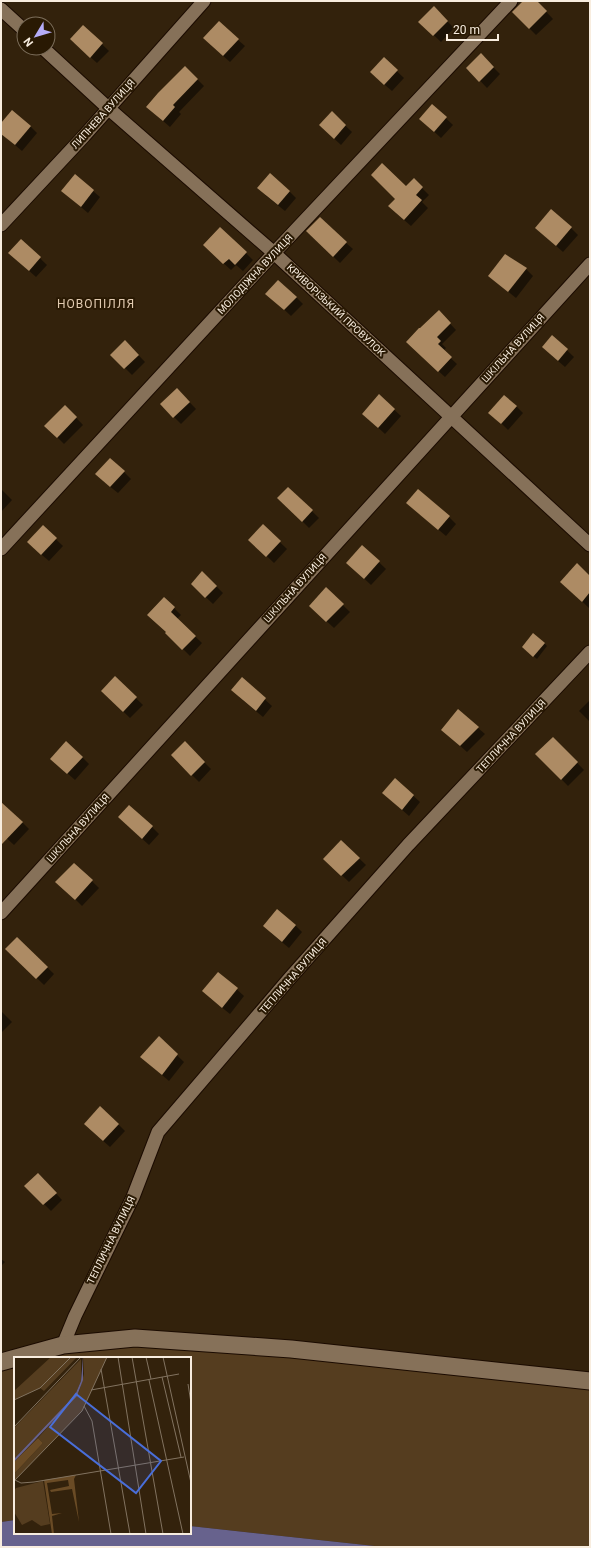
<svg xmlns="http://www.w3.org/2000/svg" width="591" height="1548" viewBox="0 0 591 1548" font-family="Roboto,sans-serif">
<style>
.green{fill:#553d1f}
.water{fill:#67628d}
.shadow{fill:#0007}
.building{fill:#ad8b64}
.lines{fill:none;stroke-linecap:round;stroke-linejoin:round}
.minor-casing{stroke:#1b0b00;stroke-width:15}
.tertiary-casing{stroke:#1b0b00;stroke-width:19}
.minor{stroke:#867159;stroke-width:13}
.tertiary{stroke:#867159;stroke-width:17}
.labels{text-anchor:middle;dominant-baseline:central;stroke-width:4;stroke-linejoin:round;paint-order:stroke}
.street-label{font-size:10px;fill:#f8eddf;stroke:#291903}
.quarter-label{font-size:12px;letter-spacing:1px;fill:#e1cab0;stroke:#291903}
.inset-road{fill:none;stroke:#827360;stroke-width:1}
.view{fill:#496ed9;fill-opacity:0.15;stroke:#496ed9;stroke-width:2}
.inset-edge{fill:none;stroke:#f8eddf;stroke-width:2}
</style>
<rect width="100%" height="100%" fill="#33220c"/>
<path class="green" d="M135,1338l156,11 299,32v166h-206l-194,-21v-168h-175v162l-14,2v-160l62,-17z"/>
<path class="water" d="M15,1520v13h175v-7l194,21h-383v-25z"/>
<g class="shadow">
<path d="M525,1h11l17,18 -17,16 -23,-23z"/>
<path d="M434,8l20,20 -13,14 -21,-20z"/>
<path d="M83,26l26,25 -12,12 -19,-17z"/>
<path d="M238,40l7,6 -15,16 -19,-17z"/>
<path d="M481,55l19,19 -13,14 -19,-20z"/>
<path d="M384,59l20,19 -12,13 -14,-12z"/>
<path d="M185,67l19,19 -25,26 2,2 -11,13 -23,-20z"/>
<path d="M432,105l21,20 -12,13 -14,-13z"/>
<path d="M332,113l20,19 -11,13 -14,-13z"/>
<path d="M1,124l29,2 7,7 -15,18 -21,-18z"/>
<path d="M75,176l25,21 -12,16 -26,-22z"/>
<path d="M414,180l15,15 -7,7 6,6 -17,18 -15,-13 10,-25z"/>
<path d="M289,191l7,7 -11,13 -20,-16z"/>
<path d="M220,228l33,32 -10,11 -7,-6 -5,5 -20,-18z"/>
<path d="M536,228h35l7,7 -15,17z"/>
<path d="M314,238l32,5 7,6 -13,14z"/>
<path d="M21,240l26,25 -11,12 -19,-17z"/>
<path d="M506,255l20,14 7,7 -17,22 -27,-22z"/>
<path d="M296,297l7,7 -12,12 -17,-16z"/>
<path d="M439,312l17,18 -14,14 4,4 -3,3 14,13 -12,13 -32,-29z"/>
<path d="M552,336l22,21 -9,10 -15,-13z"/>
<path d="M125,341l20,21 -13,13 -20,-20z"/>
<path d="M177,389l19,20 -15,15 -20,-20z"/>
<path d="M379,396l22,20 -16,18 -15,-14z"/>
<path d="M65,406l18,19 -19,19 -18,-18z"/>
<path d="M516,406l7,7 -15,17 -11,-11z"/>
<path d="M124,472l7,7 -13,14 -15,-12z"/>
<path d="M288,488l31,30 -10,10 -30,-30z"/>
<path d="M1,489l11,11 -11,12z"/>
<path d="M414,509l35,8 7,7 -10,12z"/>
<path d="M263,526l24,23 -13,14 -24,-23z"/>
<path d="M43,527l20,19 -14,15 -14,-12z"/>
<path d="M362,546l24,23 -15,16 -17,-16z"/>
<path d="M203,573l20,20 -10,11 -21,-20z"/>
<path d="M590,577v29l-1,2 -21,-20z"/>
<path d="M326,589l24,23 -16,16 -24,-22z"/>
<path d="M164,598l17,17 -4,4 25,24 -12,13 -23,-23z"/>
<path d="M544,643l3,3 -10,13 -11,-9z"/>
<path d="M115,678l28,27 -13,13 -28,-27z"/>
<path d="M242,679l30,27 -9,11 -24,-20z"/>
<path d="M590,700v22l-11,-11z"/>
<path d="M478,728l7,6 -18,18 -18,-16z"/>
<path d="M553,738l31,32 -16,16 -31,-32z"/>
<path d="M185,743l26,26 -12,13 -27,-27z"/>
<path d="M82,757l7,7 -14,16 -17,-15z"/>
<path d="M395,779l25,23 -11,14 -26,-23z"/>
<path d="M1,808l21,14 7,7 -15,16 -13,-12z"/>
<path d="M126,824l26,3 7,7 -10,11z"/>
<path d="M341,841l25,24 -17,17 -24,-23z"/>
<path d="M74,864l25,24 -17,18 -18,-18z"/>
<path d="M295,925l7,7 -13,16 -18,-15z"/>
<path d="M17,938l37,36 -10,11 -37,-36z"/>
<path d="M219,973l25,23 -14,18 -20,-16z"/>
<path d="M1,1011l11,11 -11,11z"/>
<path d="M159,1038l25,24 -15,19 -21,-18z"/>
<path d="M118,1124l7,7 -15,16 -18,-16z"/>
<path d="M38,1174l24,26 -11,11 -25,-25z"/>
<path d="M1,1259l4,3 -4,4z"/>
</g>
<g class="building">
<path d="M523,1h14l10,10 -18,18 -17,-17z"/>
<path d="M434,6l14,15 -15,15 -15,-14z"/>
<path d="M219,21l20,18 -16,17 -20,-18z"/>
<path d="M83,25l20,18 -13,15 -20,-19z"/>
<path d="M481,53l13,14 -15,15 -13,-14z"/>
<path d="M384,57l14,13 -14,15 -14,-13z"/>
<path d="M185,66l13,13 -25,26 2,2 -12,14 -17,-14 12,-14z"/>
<path d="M432,104l15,13 -13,15 -15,-13z"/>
<path d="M12,110l19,16 -16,19 -14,-11v-11z"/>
<path d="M332,111l14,14 -12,14 -15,-14z"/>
<path d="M382,163l24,23 8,-8 9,9 -7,8 6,5 -18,20 -16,-14 7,-7 -24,-24z"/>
<path d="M270,173l20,18 -12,14 -21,-17z"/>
<path d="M75,174l19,16 -13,17 -20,-16z"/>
<path d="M551,209l21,18 -16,19 -21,-18z"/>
<path d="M320,217l27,25 -14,15 -27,-26z"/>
<path d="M220,227l27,25 -12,13 -6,-6 -6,5 -20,-19z"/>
<path d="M21,239l20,18 -12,14 -21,-18z"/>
<path d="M505,254l22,14 -19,24 -20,-16z"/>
<path d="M278,280l19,17 -13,13 -19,-16z"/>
<path d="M439,310l12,13 -14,14 4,4 -3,3 14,13 -14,15 -32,-30 13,-14h1z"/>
<path d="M552,335l16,14 -10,12 -16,-14z"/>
<path d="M125,340l14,15 -15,14 -14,-14z"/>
<path d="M177,388l13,14 -17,16 -13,-14z"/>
<path d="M379,394l16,15 -17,19 -16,-14z"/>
<path d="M504,395l13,11 -16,18 -13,-11z"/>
<path d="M65,405l12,12 -20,21 -13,-12z"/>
<path d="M110,458l15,13 -15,16 -15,-13z"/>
<path d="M288,487l25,23 -11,12 -25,-24z"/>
<path d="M418,489l32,27 -12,14 -32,-27z"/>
<path d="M263,524l18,17 -15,16 -18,-17z"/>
<path d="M43,525l14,13 -16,17 -14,-13z"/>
<path d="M362,545l18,16 -16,18 -18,-16z"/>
<path d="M577,563l13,13v16l-8,10 -22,-20z"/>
<path d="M202,571l15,15 -12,12 -14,-14z"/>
<path d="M326,587l18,17 -18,18 -17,-16z"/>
<path d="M164,597l11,10 -4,5 25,24 -14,14 -17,-17 1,-1 -19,-17z"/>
<path d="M533,633l12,10 -12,14 -11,-10z"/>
<path d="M115,676l22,21 -14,15 -22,-21z"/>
<path d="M242,677l24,21 -10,13 -25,-21z"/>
<path d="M458,709l21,18 -19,19 -19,-16z"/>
<path d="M553,737l25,25 -17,18 -26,-26z"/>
<path d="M66,741l17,16 -16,17 -17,-15z"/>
<path d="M185,741l20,21 -14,14 -20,-21z"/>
<path d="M395,778l19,17 -12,15 -20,-17z"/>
<path d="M1,802l22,20 -22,23z"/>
<path d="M129,805l24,21 -11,13 -24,-22z"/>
<path d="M341,840l19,18 -19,18 -18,-17z"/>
<path d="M74,863l19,17 -18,20 -20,-18z"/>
<path d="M277,909l19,16 -14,17 -19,-16z"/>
<path d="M17,937l31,30 -12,12 -31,-30z"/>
<path d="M218,972l20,16 -16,20 -20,-17z"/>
<path d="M159,1036l19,18 -16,21 -22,-18z"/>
<path d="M100,1106l19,18 -16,17 -19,-17z"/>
<path d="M38,1173l19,20 -14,12 -19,-19z"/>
</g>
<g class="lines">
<defs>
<g id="minor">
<path d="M1,9l23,21"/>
<path d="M43,48l65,60 166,145 316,292"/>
<path d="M1,225l83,-89 120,-135"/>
<path d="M1,549l273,-296 237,-252"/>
<path d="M1,913l589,-649"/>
<path d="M63,1345l12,-29 58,-119 25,-65 131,-153 119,-134 182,-193"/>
</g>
<path id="tertiary" d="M1,1362l62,-17 72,-7 156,11 299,32"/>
</defs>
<use href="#minor" class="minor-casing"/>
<use href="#tertiary" class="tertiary-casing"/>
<use href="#minor" class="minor"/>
<use href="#tertiary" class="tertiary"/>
</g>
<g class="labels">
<g class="street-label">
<text transform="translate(103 114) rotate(-48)">ЛИПНЕВА ВУЛИЦЯ</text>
<text transform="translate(255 274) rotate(-47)">МОЛОДІЖНА ВУЛИЦЯ</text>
<text transform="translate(336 310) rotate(43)">КРИВОРІЗЬКИЙ ПРОВУЛОК</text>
<text transform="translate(513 348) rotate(-48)">ШКІЛЬНА ВУЛИЦЯ</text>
<text transform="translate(295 588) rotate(-48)">ШКІЛЬНА ВУЛИЦЯ</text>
<text transform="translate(511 736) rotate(-47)">ТЕПЛИЧНА ВУЛИЦЯ</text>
<text transform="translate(78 828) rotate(-48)">ШКІЛЬНА ВУЛИЦЯ</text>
<text transform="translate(293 976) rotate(-49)">ТЕПЛИЧНА ВУЛИЦЯ</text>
<text transform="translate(111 1240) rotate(-64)">ТЕПЛИЧНА ВУЛИЦЯ</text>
</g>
<g class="quarter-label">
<text x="96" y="304">НОВОПІЛЛЯ</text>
</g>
</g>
<g transform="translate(14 1357)">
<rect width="177" height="177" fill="#33220c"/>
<path d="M37,0h26l-33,34 -4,-3 -26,12v-9zM69,0h24l-25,54 -68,70v-7l29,-31 -5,-5 41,-46 5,-18zM67,2v22l-6,14 -61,64v-31zM29,124l7,43 -9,2 -9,-6 -10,5 -8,-13v-21l2,-3z" fill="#553d1f"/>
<path d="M24,81l5,5 -29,31v-12zM62,118l-2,4 5,43 -7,-33 -21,3 -1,-2 19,-4 -1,-6 -21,3 5,31 10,-1 -10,3 2,18h-2l-8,-54z" fill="#6a4b25"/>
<path d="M69,0v23l-6,16 -63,66v-3l61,-64 6,-14z" fill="#67628d"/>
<path class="inset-road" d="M104,0l28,177M118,0l31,177M132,0l5,22M149,0l28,126M87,12l29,165M148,20l19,80M135,23l34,154M174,27l3,19M77,33l88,-16M0,43l26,-12 31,-31M70,49l8,15 19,113M0,70l67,-70M1,123l6,3 13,-1 150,-25M0,124l68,-70 25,-54"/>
<path class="view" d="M62,37l85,67 -25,32 -86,-66z"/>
<rect width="177" height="177" class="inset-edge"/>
</g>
<rect width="591" height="1548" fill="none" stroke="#f8eddf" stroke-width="4"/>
<g transform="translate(36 36) rotate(232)"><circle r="19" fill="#291903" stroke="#7c6e5b"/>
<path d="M0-3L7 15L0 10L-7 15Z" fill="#b5acf8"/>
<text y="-6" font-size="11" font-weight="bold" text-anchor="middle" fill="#f8eddf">N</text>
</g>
<path d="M447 34v6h51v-6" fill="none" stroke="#f8eddf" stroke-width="2"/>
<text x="453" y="34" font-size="12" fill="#f8eddf" stroke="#291903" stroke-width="3" paint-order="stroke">20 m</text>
</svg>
